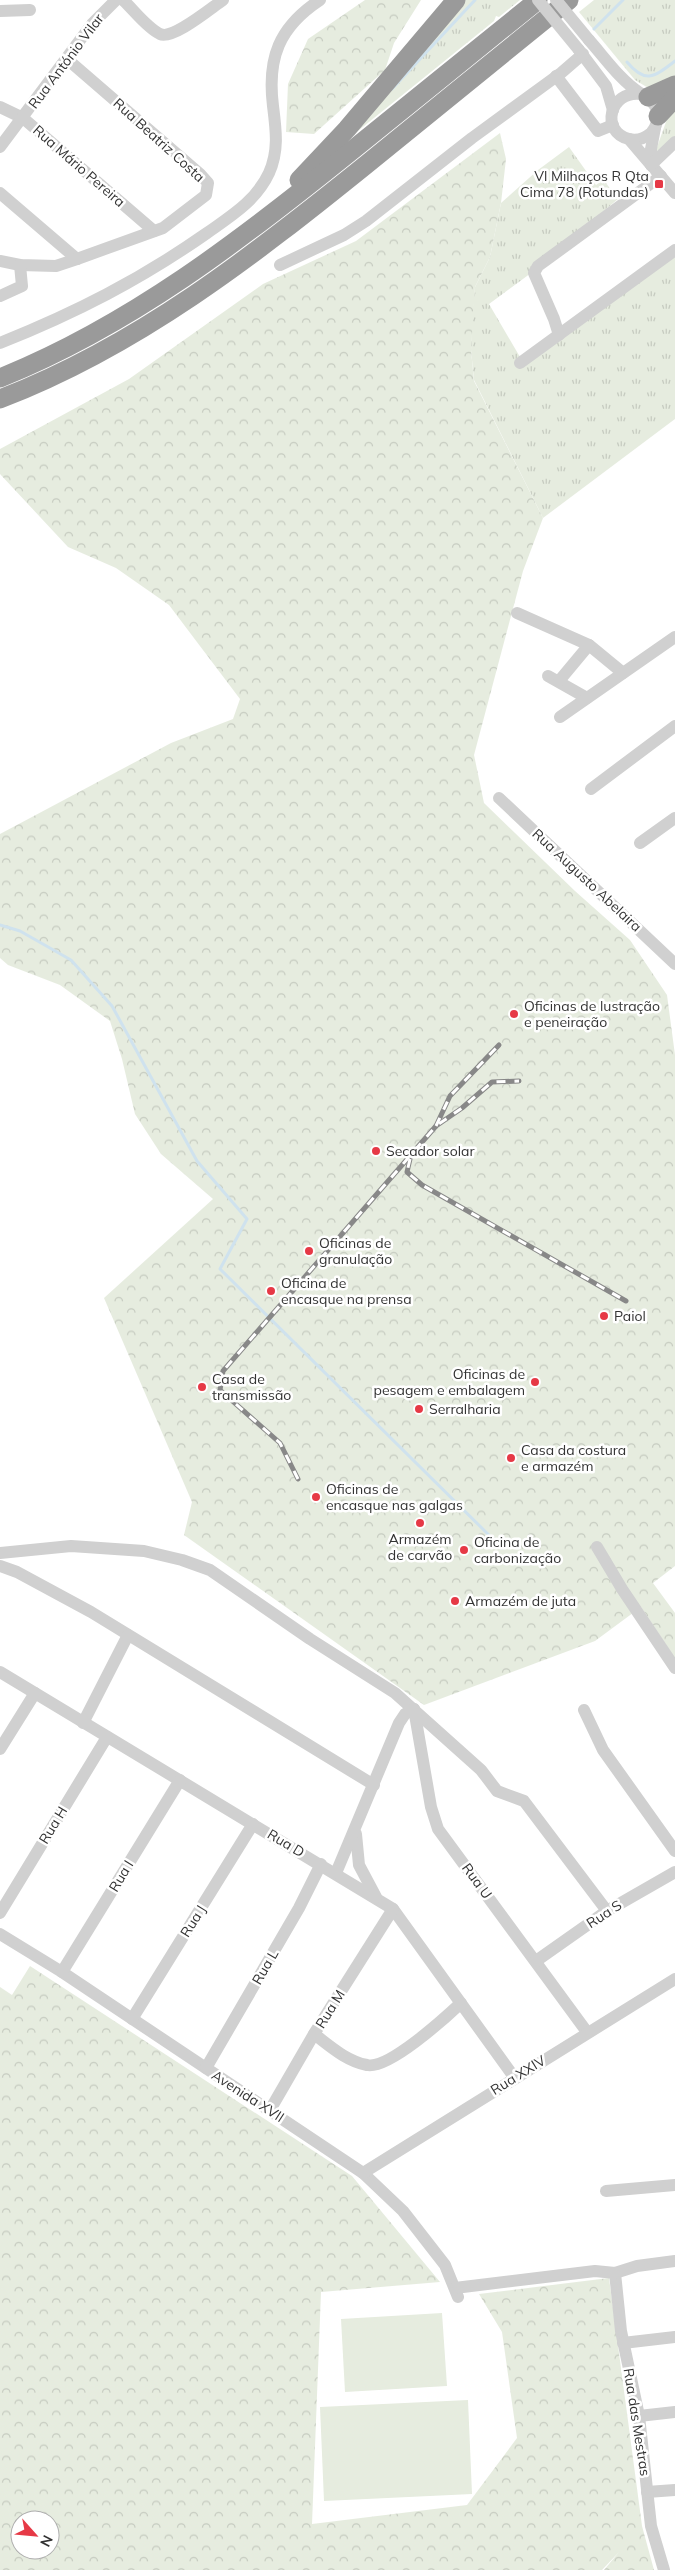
<svg xmlns="http://www.w3.org/2000/svg" width="675" height="2570" viewBox="0 0 675 2570" font-family="Mulish,sans-serif">
<style>
.grass{fill:url(#grass-tufts)}
.forest{fill:url(#forest-crowns);fill-rule:evenodd}
.pitch{fill:#e6ecdf}
.lines{fill:none;stroke-linecap:round;stroke-linejoin:round}
.stream{stroke:#cfe2ee;stroke-width:3}
.minor{stroke:#d0d0d0;stroke-width:12}
.highway{stroke:#9a9a9a;stroke-width:19}
.rail-casing{stroke:#888;stroke-width:5}
.rail{stroke:#fff;stroke-width:3;stroke-dasharray:9;stroke-linecap:butt}
.minor-bridge{stroke:#d0d0d0;stroke-width:12}
.poi-dot{fill:#e63946;stroke:#fff;stroke-width:2}
.labels{text-anchor:middle;dominant-baseline:central;stroke-width:5;stroke-linejoin:round;paint-order:stroke}
.street-label{font-size:14px;fill:#333;stroke:#fff}
.poi-label{font-size:14px;fill:#333;stroke:#fff;text-anchor:start}
</style>
<defs>
<pattern id="grass-tufts" width="24" height="20" patternUnits="userSpaceOnUse" patternTransform="scale(1.25)"><rect width="24" height="20" fill="#e6ecdf"/><path d="M3 7l-1-3M5 7V3M7 7l1-3M15 17l-1-3M17 17v-4M19 17l1-3" fill="none" stroke="#c6cbc0"/></pattern>
<pattern id="forest-crowns" width="20" height="18" patternUnits="userSpaceOnUse" patternTransform="scale(1.25)"><rect width="20" height="18" fill="#e6ecdf"/><path d="M2 6a3 3 0 1 1 6 0M12 15a3 3 0 1 1 6 0" fill="none" stroke="#c6cbc0"/></pattern>
</defs>
<rect width="100%" height="100%" fill="#fff"/>
<g class="grass">
<path d="M461,0h59l-21,17 -3,-1 -2,5 -151,122z"/>
<path d="M594,0h81v79l-25,10 -15,-9 -56,-68z"/>
<path d="M675,105v32l-13,16 -6,-3 11,-31z"/>
<path d="M569,147l27,38 7,-6 15,20 -91,77 -38,28 31,53 155,-105v167l-132,99 -69,-138 -3,-30 1,-33 3,-30 15,-30 11,-54 37,-33z"/>
</g>
<g class="forest">
<path d="M365,0h56l-27,43 -9,27 -71,64 -28,-2 2,-48 20,-45z"/>
<path d="M500,133l6,26 -5,44 -11,54 -15,30 -4,63 3,31 69,137 -20,53 -49,184 10,48 91,88 55,49 37,55 8,60v511l-22,17 22,30v45l-34,-51 -46,34 -171,64 -240,-170 8,-33 -88,-204 109,-99 -52,-45 -26,-40 -13,-55 -12,-38 -50,-36 -52,-20 -8,-7v-124l171,-91 62,-24 7,-20 -71,-94 -53,-37 -48,-21 -68,-73v-25l129,-70 134,-95 93,-43z"/>
<path d="M30,1966l322,210 88,106 -119,10 -9,232 155,-19 50,-67 -15,-106 -23,-38 130,-16 33,248 12,44h-50l15,-18 -17,18h-602v-583l12,8zM20,2520h30v30h-30z"/>
</g>
<g class="pitch">
<path d="M442,2313l5,73 -102,6 -4,-73z"/>
<path d="M468,2400l4,94 -148,7 -4,-94z"/>
</g>
<g class="lines">
<g class="stream">
<path d="M594,29l29,-29"/>
<path d="M627,62c19,23 28,14 48,-1"/>
<path d="M392,89l83,-89"/>
<path d="M0,925l20,6 51,29 41,46 85,155 50,58 -27,50 282,279"/>
</g>
<g class="minor">
<path d="M123,0c11,10 23,27 37,34 13,6 51,-26 63,-34"/>
<path d="M0,11l30,-1"/>
<path d="M589,40c16,18 31,40 51,53 6,5 13,7 16,15 3,9 1,19 -5,25 -6,5 -14,8 -22,6 -29,-7 -20,-49 12,-45"/>
<path d="M579,50l27,36 7,24"/>
<path d="M556,76l42,55 15,-6"/>
<path d="M0,107l23,11 131,113"/>
<path d="M629,139l46,54"/>
<path d="M0,147l92,-123 24,-24"/>
<path d="M651,165v-16l4,-21"/>
<path d="M651,165l24,-23"/>
<path d="M0,193l77,66"/>
<path d="M0,261l20,4 36,1 21,-7 86,-31 43,-33 2,-12 -8,-9 -133,-115"/>
<path d="M280,265l64,-30 22,-14 106,-83 89,-65 22,-19"/>
<path d="M0,296l22,-10 -2,-21"/>
<path d="M559,335l-5,-16 -20,-46 4,-7 123,-90"/>
<path d="M0,343c75,-30 140,-63 207,-110 24,-17 49,-32 62,-60 10,-22 7,-43 4,-67 -6,-48 6,-79 47,-106"/>
<path d="M520,363l155,-113"/>
<path d="M517,613l72,32 34,28"/>
<path d="M548,676l39,22"/>
<path d="M559,681l30,-36"/>
<path d="M560,717l115,-80"/>
<path d="M591,789l84,-63"/>
<path d="M499,798l176,166"/>
<path d="M640,843l35,-25"/>
<path d="M597,1547l25,42 53,79"/>
<path d="M0,1553l71,-7 73,5 38,9 28,10 100,69 85,54 86,77 16,21 27,10 83,110"/>
<path d="M0,1566l17,6 74,40 283,173"/>
<path d="M0,1672l393,237 121,168"/>
<path d="M414,1709l17,98 7,22 149,203"/>
<path d="M584,1710l19,40 72,101"/>
<path d="M83,1723l45,-88"/>
<path d="M0,1749l35,-56"/>
<path d="M356,1834l3,31 17,32"/>
<path d="M336,1873l63,-150 6,-9 9,-5"/>
<path d="M0,1913l107,-176"/>
<path d="M0,1934l62,38 301,201 40,38 42,54 13,32"/>
<path d="M536,1961l71,-50 68,-39"/>
<path d="M62,1972l118,-192"/>
<path d="M132,2019l121,-195"/>
<path d="M314,2034c16,12 32,27 53,31 21,5 78,-47 94,-62"/>
<path d="M206,2068l93,-160 22,-44"/>
<path d="M270,2110l44,-76 79,-125"/>
<path d="M363,2173l312,-194"/>
<path d="M606,2191l69,-6"/>
<path d="M615,2273l6,58 18,85 12,110 13,44"/>
<path d="M455,2288l140,-17 20,2 22,-7 38,-5"/>
<path d="M623,2343l52,-6"/>
<path d="M639,2416l36,-4"/>
<path d="M647,2492l28,-2"/>
</g>
<g class="highway">
<path d="M648,97l27,-12"/>
<path d="M658,116l17,-18"/>
<path d="M299,180l48,-51 109,-129"/>
<path d="M0,378c131,-53 241,-138 350,-226 63,-51 125,-101 188,-152"/>
<path d="M0,399c138,-53 253,-143 367,-235 67,-55 135,-109 202,-164"/>
</g>
<defs>
<g id="rail">
<path d="M436,1126l14,-30 49,-51"/>
<path d="M410,1159l-3,13 15,13 204,116"/>
<path d="M298,1479l-18,-36 -60,-53 3,-19 213,-245 26,-18 30,-26 27,-1"/>
</g>
</defs>
<use href="#rail" class="rail-casing"/>
<use href="#rail" class="rail"/>
<g class="minor-bridge">
<path d="M538,0l41,50"/>
<path d="M556,0l33,40"/>
</g>
</g>
<g class="poi-dot">
<rect x="654" y="179" width="10" height="10" rx="2.5"/>
<circle cx="514" cy="1014" r="5"/>
<circle cx="376" cy="1151" r="5"/>
<circle cx="309" cy="1251" r="5"/>
<circle cx="271" cy="1291" r="5"/>
<circle cx="604" cy="1316" r="5"/>
<circle cx="535" cy="1382" r="5"/>
<circle cx="202" cy="1387" r="5"/>
<circle cx="419" cy="1409" r="5"/>
<circle cx="511" cy="1458" r="5"/>
<circle cx="316" cy="1497" r="5"/>
<circle cx="420" cy="1523" r="5"/>
<circle cx="464" cy="1550" r="5"/>
<circle cx="455" cy="1601" r="5"/>
</g>
<g class="labels">
<g class="street-label">
<text transform="translate(66 61) rotate(-53)">Rua António Vilar</text>
<text transform="translate(159 140) rotate(42)">Rua Beatriz Costa</text>
<text transform="translate(79 166) rotate(41)">Rua Mário Pereira</text>
<text transform="translate(587 880) rotate(43)">Rua Augusto Abelaira</text>
<text transform="translate(53 1825) rotate(-59)">Rua H</text>
<text transform="translate(286 1843) rotate(31)">Rua D</text>
<text transform="translate(121 1876) rotate(-59)">Rua I</text>
<text transform="translate(477 1881) rotate(54)">Rua U</text>
<text transform="translate(604 1914) rotate(-33)">Rua S</text>
<text transform="translate(193 1921) rotate(-58)">Rua J</text>
<text transform="translate(265 1967) rotate(-60)">Rua L</text>
<text transform="translate(330 2009) rotate(-58)">Rua M</text>
<text transform="translate(518 2075) rotate(-32)">Rua XXIV</text>
<text transform="translate(248 2096) rotate(33)">Avenida XVII</text>
<text transform="translate(637 2422) rotate(81)">Rua das Mestras</text>
</g>
<g class="poi-label">
<text x="649" y="176" text-anchor="end">Vl Milhaços R Qta<tspan x="649" dy="16">Cima 78 (Rotundas)</tspan></text>
<text x="524" y="1006">Oficinas de lustração<tspan x="524" dy="16">e peneiração</tspan></text>
<text x="386" y="1151">Secador solar</text>
<text x="319" y="1243">Oficinas de<tspan x="319" dy="16">granulação</tspan></text>
<text x="281" y="1283">Oficina de<tspan x="281" dy="16">encasque na prensa</tspan></text>
<text x="614" y="1316">Paiol</text>
<text x="525" y="1374" text-anchor="end">Oficinas de<tspan x="525" dy="16">pesagem e embalagem</tspan></text>
<text x="212" y="1379">Casa de<tspan x="212" dy="16">transmissão</tspan></text>
<text x="429" y="1409">Serralharia</text>
<text x="521" y="1450">Casa da costura<tspan x="521" dy="16">e armazém</tspan></text>
<text x="326" y="1489">Oficinas de<tspan x="326" dy="16">encasque nas galgas</tspan></text>
<text x="420" y="1539" text-anchor="middle">Armazém<tspan x="420" dy="16">de carvão</tspan></text>
<text x="474" y="1542">Oficina de<tspan x="474" dy="16">carbonização</tspan></text>
<text x="465" y="1601">Armazém de juta</text>
</g>
</g>
<g transform="translate(35 2535) rotate(117)"><circle r="24" fill="#ffffff" stroke="#adadad"/>
<path d="M0-4L9 19L0 12L-9 19Z" fill="#e63946"/>
<text y="-8" font-size="14" font-weight="bold" text-anchor="middle" fill="#333333">N</text>
</g>
</svg>
